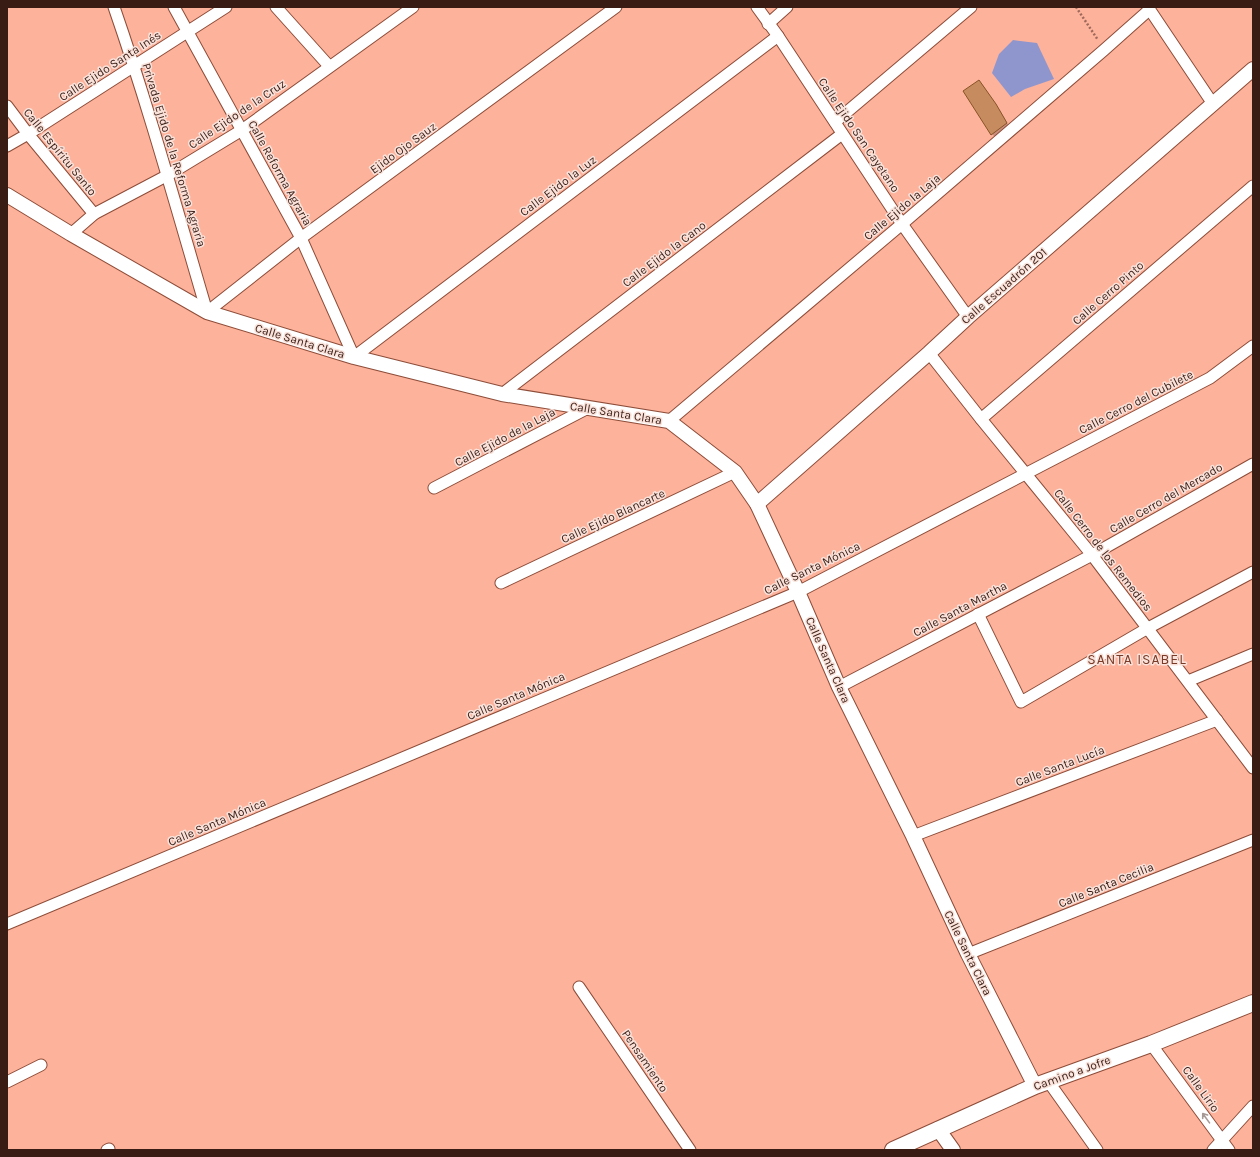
<svg xmlns="http://www.w3.org/2000/svg" width="1260" height="1157" viewBox="0 0 1260 1157" font-family="Karla,sans-serif">
<style>
.water{fill:#8f96cd}
.shadow{fill:#0003}
.building{fill:#c68c5f;stroke:#895326}
.lines{fill:none;stroke-linecap:round;stroke-linejoin:round}
.minor-casing{stroke:#8d4c38;stroke-width:13}
.tertiary-casing{stroke:#8d4c38;stroke-width:16}
.secondary-casing{stroke:#8d4c38;stroke-width:18}
.path{stroke:#9e695a;stroke-width:2.5;stroke-dasharray:2 2;stroke-linecap:butt}
.minor{stroke:#fff;stroke-width:11}
.tertiary{stroke:#fff;stroke-width:14}
.secondary{stroke:#fff;stroke-width:16}
.oneway{stroke:#a69996}
.labels{text-anchor:middle;dominant-baseline:central;stroke-width:3;stroke-linejoin:round;paint-order:stroke}
.street-label{font-size:12px;fill:#391d15;stroke:#f9e2da}
.quarter-label{font-size:14px;letter-spacing:1px;fill:#793a27;stroke:#f9e2da}
</style>
<rect width="100%" height="100%" fill="#fdb29b"/>
<path class="water" d="M1013,40l24,3 17,36 -29,10 -14,8 -19,-24 7,-19z"/>
<path class="shadow" d="M982,84l17,25 10,17 -14,11 -3,-3z"/>
<path class="building" d="M979,80l17,24 11,19 -16,12 -28,-44z"/>
<g class="lines">
<defs>
<g id="minor">
<path d="M114,7c35,101 63,203 93,305l94,-74 315,-231"/>
<path d="M174,7l127,231 53,119 424,-321"/>
<path d="M276,7l53,59"/>
<path d="M757,7l21,29 124,188 66,93"/>
<path d="M1148,7l65,97"/>
<path d="M768,24l19,-17"/>
<path d="M7,106l21,28 66,80"/>
<path d="M835,122l136,-115"/>
<path d="M7,146l21,-12 198,-127"/>
<path d="M71,234l23,-20 74,-39 74,-45 171,-123"/>
<path d="M929,353l52,66 111,136 161,213"/>
<path d="M502,394l340,-260"/>
<path d="M981,419l272,-233"/>
<path d="M669,421l233,-197 202,-174 45,-40"/>
<path d="M434,488l154,-80"/>
<path d="M501,583l234,-111"/>
<path d="M978,614l43,88 127,-74 105,-56"/>
<path d="M1188,681l65,-27"/>
<path d="M839,687l253,-132 161,-91"/>
<path d="M913,836l304,-116"/>
<path d="M7,924l791,-332 412,-214 43,-32"/>
<path d="M968,954l285,-114"/>
<path d="M579,987l111,163"/>
<path d="M1151,1044l78,106"/>
<path d="M1048,1081l49,69"/>
<path d="M7,1082l34,-17"/>
<path d="M107,1150l2,-1"/>
<path d="M1213,1150l40,-44"/>
</g>
<g id="tertiary">
<path d="M7,195l64,39 136,78 147,45 148,37 167,27 66,51 22,32 41,88 41,95 74,149 55,118 67,132"/>
<path d="M757,504l172,-151 39,-36 285,-248"/>
<path d="M938,1129l15,21"/>
</g>
<path id="secondary" d="M893,1150l142,-64 116,-42 102,-41"/>
</defs>
<use href="#minor" class="minor-casing"/>
<use href="#tertiary" class="tertiary-casing"/>
<use href="#secondary" class="secondary-casing"/>
<path class="path" d="M1076,7l22,33"/>
<use href="#minor" class="minor"/>
<use href="#tertiary" class="tertiary"/>
<use href="#secondary" class="secondary"/>
</g>
<defs><path id="oneway-shaft" d="M-6 0H5M1.5-3L5.5 0L1.5 3" fill="none" stroke-width="1.6" stroke-linecap="round" stroke-linejoin="round"/></defs>
<use class="oneway" href="#oneway-shaft" transform="translate(1206 1118) rotate(-126)"/>
<g class="labels">
<g class="street-label">
<text transform="translate(110 66) rotate(-33)">Calle Ejido Santa Inés</text>
<text transform="translate(237 114) rotate(-34)">Calle Ejido de la Cruz</text>
<text transform="translate(859 135) rotate(56)">Calle Ejido San Cayetano</text>
<text transform="translate(403 148) rotate(-36)">Ejido Ojo Sauz</text>
<text transform="translate(60 152) rotate(51)">Calle Espíritu Santo</text>
<text transform="translate(174 155) rotate(73)">Privada Ejido de la Reforma Agraria</text>
<text transform="translate(280 173) rotate(61)">Calle Reforma Agraria</text>
<text transform="translate(558 186) rotate(-37)">Calle Ejido la Luz</text>
<text transform="translate(902 207) rotate(-40)">Calle Ejido la Laja</text>
<text transform="translate(664 254) rotate(-37)">Calle Ejido la Cano</text>
<text transform="translate(1004 286) rotate(-41)">Calle Escuadrón 201</text>
<text transform="translate(1108 293) rotate(-41)">Calle Cerro Pinto</text>
<text transform="translate(300 341) rotate(17)">Calle Santa Clara</text>
<text transform="translate(1136 402) rotate(-27)">Calle Cerro del Cubilete</text>
<text transform="translate(616 413) rotate(9)">Calle Santa Clara</text>
<text transform="translate(505 437) rotate(-28)">Calle Ejido de la Laja</text>
<text transform="translate(1166 498) rotate(-30)">Calle Cerro del Mercado</text>
<text transform="translate(613 516) rotate(-25)">Calle Ejido Blancarte</text>
<text transform="translate(1103 550) rotate(52)">Calle Cerro de los Remedios</text>
<text transform="translate(812 568) rotate(-26)">Calle Santa Mónica</text>
<text transform="translate(960 609) rotate(-28)">Calle Santa Martha</text>
<text transform="translate(828 660) rotate(66)">Calle Santa Clara</text>
<text transform="translate(516 696) rotate(-23)">Calle Santa Mónica</text>
<text transform="translate(1060 766) rotate(-21)">Calle Santa Lucía</text>
<text transform="translate(217 822) rotate(-23)">Calle Santa Mónica</text>
<text transform="translate(1106 885) rotate(-22)">Calle Santa Cecilia</text>
<text transform="translate(968 953) rotate(64)">Calle Santa Clara</text>
<text transform="translate(645 1061) rotate(56)">Pensamiento</text>
<text transform="translate(1072 1073) rotate(-20)">Camino a Jofre</text>
<text transform="translate(1201 1089) rotate(54)">Calle Lirio</text>
</g>
<g class="quarter-label">
<text x="1137" y="659">SANTA ISABEL</text>
</g>
</g>
<rect width="1260" height="1157" fill="none" stroke="#391d15" stroke-width="16"/>
</svg>
